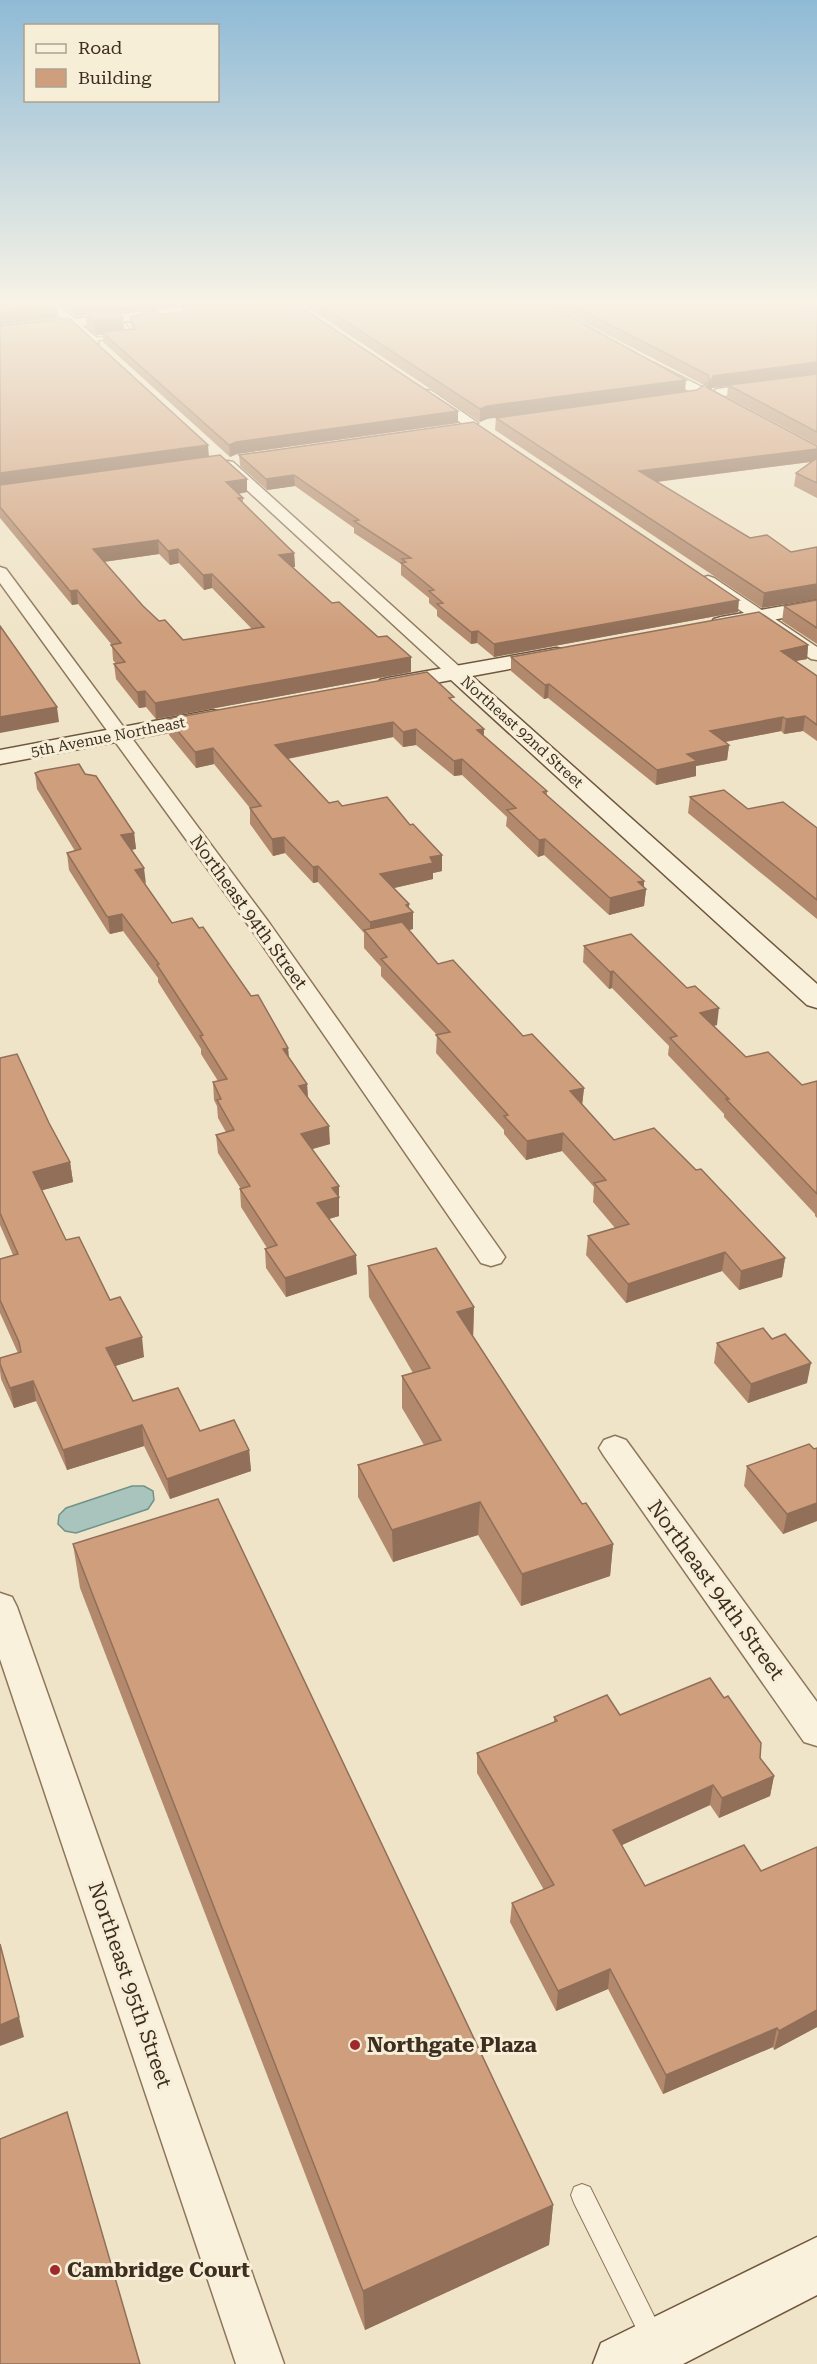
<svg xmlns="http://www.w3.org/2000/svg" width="817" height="2364" viewBox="0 0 817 2364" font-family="'Roboto Serif',serif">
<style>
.water{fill:#a9c4bc;stroke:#6f938a;stroke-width:1.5}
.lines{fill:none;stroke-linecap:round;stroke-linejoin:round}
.lane-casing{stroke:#8d765c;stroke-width:2}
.street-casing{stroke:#8d765c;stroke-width:3}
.secondary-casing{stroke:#6f573f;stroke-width:3}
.lane{fill:#faf1dc;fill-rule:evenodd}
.street{fill:#faf1dc;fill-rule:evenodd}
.secondary{fill:#faf1dc;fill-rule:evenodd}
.wall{fill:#b2896c;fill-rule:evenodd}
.shaded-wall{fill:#916f58}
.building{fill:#cf9f7d;stroke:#916f58;stroke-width:1.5;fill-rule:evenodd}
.poi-dot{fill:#9e2a2b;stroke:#f7eed8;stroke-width:2}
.labels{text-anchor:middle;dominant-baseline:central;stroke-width:6;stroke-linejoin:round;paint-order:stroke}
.far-street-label{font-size:15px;fill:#3d2e20;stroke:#f7eed8}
.street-label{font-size:18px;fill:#3d2e20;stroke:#f7eed8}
.near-street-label{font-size:21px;fill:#3d2e20;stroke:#f7eed8}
.near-poi-label{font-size:21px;font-weight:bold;fill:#3d2e20;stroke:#f7eed8;text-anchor:start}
</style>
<rect width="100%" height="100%" fill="#f0e4c8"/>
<path class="water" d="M132,1486h12l9,5 1,9 -6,9 -72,24 -11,-2 -7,-7 1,-9 7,-7z"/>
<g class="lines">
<defs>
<g id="lane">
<path d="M109,318l17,6 8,13 -45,4 2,-3 37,-3 -6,-9 -7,-1z"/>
<path d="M582,2184l8,3 70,141 4,8 -4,8 -8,4 -8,-4 -70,-141 -3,-8 3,-8z"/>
</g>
<g id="street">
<path d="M41,300h12l45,39v6h-8z"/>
<path d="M654,363l52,26 1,3 -1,3h-10l-46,-25 -2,-3z"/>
<path d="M817,375v8l-100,14 -6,-4 6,-4z"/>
<path d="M427,390l5,1 46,32 -7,4 -5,-1 -44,-29 -1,-3z"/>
<path d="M228,461l5,1 229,207 3,4 -3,4h-12l-227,-209 -2,-3 2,-3z"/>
<path d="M0,567l6,2 264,355 231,327 4,6 -4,6 -10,3 -10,-3 -227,-330 -254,-350z"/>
<path d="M708,576l6,2 103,69v13l-6,-1 -109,-75 -2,-3 2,-3z"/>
<path d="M615,1436l11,4 191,262v44l-13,-4 -200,-286 -5,-8 5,-8z"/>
<path d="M0,1593l12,4 5,10 267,757h-48l-236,-705z"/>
</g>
<g id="secondary">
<path d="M245,300h47l-7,4 -285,31v-8z"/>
<path d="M817,600v12l-96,17 -7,-2 -3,-4 3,-4 7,-2z"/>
<path d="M556,648l8,1 3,5 -3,5 -92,17 345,308v24l-10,-3 -356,-325 -63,12 -8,-2 -3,-5 3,-5 8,-2z"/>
<path d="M213,710l8,2 3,5 -3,5 -221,42v-14z"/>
<path d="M817,2237v58l-134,69h-90l8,-21z"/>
</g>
</defs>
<use href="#lane" class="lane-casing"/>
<use href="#street" class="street-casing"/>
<use href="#secondary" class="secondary-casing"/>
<use href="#lane" class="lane"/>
<use href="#street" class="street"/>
<use href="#secondary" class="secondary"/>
</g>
<g class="wall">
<path d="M57,300h165l-105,12 6,6 1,12 8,-1 -2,-12 53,-5v-5l275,116 -221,31 -7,3 -127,-115v-7h-7l-9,-7 -1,-13 -11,1z"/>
<path d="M297,300h243l-53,119 -7,3z"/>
<path d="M541,300h276v145l-90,-48 1,-11 -16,2 -1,1 106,57v52l-23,-12 2,-13 15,-11 -154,20 93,56 41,14 -29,56 -267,-178 1,-12 201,-28 7,-5z"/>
<path d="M0,326l209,131 38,35 -8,2 4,4v5l51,50 1,14h-3l40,36 46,34 33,20v15l-255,47 -10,-12 -7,1 -23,-29 -2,-15h2l-3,-4 -1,-15 -34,-41 -6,1 -72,-87zM159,554l11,11 9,-2 25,27 8,-2 40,41 -69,11 -24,-19 -16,-15 -39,-44z"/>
<path d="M239,455l499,157 -244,45 -17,-14 -6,1 -34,-28v-6l-8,-7v-5l-28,-23v-11l-47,-31v-5l-59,-42 -28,4 -27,-24z"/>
<path d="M817,600v44l-35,-23 2,-15z"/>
<path d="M808,645l-1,14 -11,2 21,15v65l-14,-10 -19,3 -3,-3 -56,11 4,3 -2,15 -31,6v10l-40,9 -108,-87 -4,1 -33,-28v-14z"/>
<path d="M454,702l30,27v7l63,55v4l97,86v6l2,2 -2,17 -35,9 -65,-60 -6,2 -32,-31 1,-9 -45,-42 -8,1 -38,-31 -13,2 -10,-10 -105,22 41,44 13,3 100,65 -9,2v6l-39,9 15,20 4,21 -4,1 29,34 146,124 -2,16 32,36 171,118 -3,19 -43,13 -17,-19 -96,32 -40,-48 2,-19 27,-8 -22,-26 1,-15 -32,-36 -36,9 -22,-26v-4l-68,-77 1,-18 -56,-59v-9l-17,-19v-15l-46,-51 -5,1 -28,-30 -12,3 -23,-32v-16l-36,-44 -18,4 -27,-33 -1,-16z"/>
<path d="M35,773l50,1 49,59 2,16 -5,1 14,34 27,39 116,125 1,9 18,27 1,13 22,47 -18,5 27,37v30l-10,3 28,55 -71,23 -20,-29 -1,-19 2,-1 -26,-41 -1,-18h1l-23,-36 -2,-18 10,-3 -8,-14 -1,-12 -3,-6 -1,-18 5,-1 -17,-27v-5l-43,-67v-4l-35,-47 -13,3 -2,-2 -39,-62 -2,-17 8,-2 -38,-62z"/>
<path d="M690,797l58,12 69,19v91l-129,-106z"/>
<path d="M584,946l133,79 -4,1 33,31 56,28 15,-4v137l-2,-2v-2l-91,-97v-3l-56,-59 1,-9 -57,-58 -3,1 -26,-27z"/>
<path d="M0,1058l49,65 21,39 3,20 -31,8 24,50 44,60 34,57 -29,9 18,35 67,30 49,19 2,21 -81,28 -26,-53 -77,24 -31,-69 -22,7 -13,-29 -1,-8v-13l18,-5 -18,-40v-54l13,-4 -13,-30z"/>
<path d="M368,1266l106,41 -1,29 109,168 31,40 -3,32 -89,30 -43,-71 -85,27 -35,-65v-32l66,-20 -22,-37v-32l11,-3 -44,-76z"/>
<path d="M717,1343l90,40 -59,20 -34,-40z"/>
<path d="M817,1448v73l-34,13 -39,-48 3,-20z"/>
<path d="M73,1544l480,661 -4,40 -184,85 -285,-742z"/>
<path d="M620,1715l140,43 14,18 -4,20 -51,22 -9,-13 -88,40 23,41 116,-15 56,-24v180l-43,23 -1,-3 -110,47 -55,-105 -52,22 -46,-89 2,-19 32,-13 -67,-117v-20l77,-31v-5z"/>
</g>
<g class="shaded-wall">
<path d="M122,300h100l-133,15 -3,-3v3l-11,1 -1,-10z"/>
<path d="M57,307l1,11 -58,7v-12z"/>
<path d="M123,318l1,15 -22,-1 1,3h-7l-2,-15z"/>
<path d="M817,362v12l-105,14 -2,5 -4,-6 7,-11z"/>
<path d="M686,380l-1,12 -198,27 -7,3v-13l7,-3z"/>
<path d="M458,411v12l-221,31 -7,3 -1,-12 7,-3z"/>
<path d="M208,445l1,12 -209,30v-14z"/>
<path d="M817,449v12l-179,23 1,-13z"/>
<path d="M294,475l1,11 -28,4 -1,-11z"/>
<path d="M247,479v13l-20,3 -1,-13z"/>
<path d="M158,540l1,14 -64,9 -2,-14z"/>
<path d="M178,549l1,14 -9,2 -2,-14z"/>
<path d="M294,553l1,14 -15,2 -1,-14z"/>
<path d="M212,574v14l-8,2 -1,-15z"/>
<path d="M817,584v15l-55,9 2,-15z"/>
<path d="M77,590l1,14 -6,1 -2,-14z"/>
<path d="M739,600l-1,12 -244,45v-13z"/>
<path d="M478,631l-1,12 -6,1v-12z"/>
<path d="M808,645l-1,14 -28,5 2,-13z"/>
<path d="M411,657v15l-255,47 -1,-16z"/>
<path d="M549,684l-1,14 -4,1 1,-14z"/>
<path d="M145,691l1,16 -7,1 -2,-16z"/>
<path d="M57,707l2,15 -59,11v-16z"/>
<path d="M805,716l-2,15 -19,3 2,-15z"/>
<path d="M783,717l-2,14 -72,14 1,-14z"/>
<path d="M393,722v15l-117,24 -1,-16z"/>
<path d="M416,729v16l-13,2v-15z"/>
<path d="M484,729l-1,16 -6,-15z"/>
<path d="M729,745l-2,15 -31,6v10l-40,9 1,-15 30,-16z"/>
<path d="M213,748l1,16 -18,4 -1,-16z"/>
<path d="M462,759v16l-8,1v-15z"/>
<path d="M134,833l2,16 -13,2 -2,-16z"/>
<path d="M284,837l1,16 -12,3 -1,-17z"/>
<path d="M545,839l-1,16 -6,2 1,-17z"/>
<path d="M442,855v16l-9,2v6l-52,12 -1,-17 50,-17z"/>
<path d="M318,866v16l-5,1v-16z"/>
<path d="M144,868l2,16 -11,-14z"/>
<path d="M644,881v9l2,-1 -2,17 -35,9 1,-17 28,-16z"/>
<path d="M409,904v9l4,-1v17l-41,10 -2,-2v-15z"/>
<path d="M122,914l1,17 -13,3 -2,-17z"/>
<path d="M613,971l-1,17 -3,1 1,-17z"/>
<path d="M719,1008l-2,17 -19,5 2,-17z"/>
<path d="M288,1048l1,17 -6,-16z"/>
<path d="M307,1084l1,18 -9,-16z"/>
<path d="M584,1088l-2,18 -12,-15z"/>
<path d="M329,1126l1,18 -28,8 -1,-18z"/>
<path d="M563,1133l-1,18 -36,9 1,-19z"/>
<path d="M70,1162l3,20 -37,10 -3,-20z"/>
<path d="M339,1186v30l-21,6 -1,-19 15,-15z"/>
<path d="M725,1252l-3,19 -96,32 2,-19z"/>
<path d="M356,1255l1,19 -71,23 -1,-19z"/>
<path d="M785,1258l-3,19 -43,13 2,-19z"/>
<path d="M474,1307l-1,32 -16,-27z"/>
<path d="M142,1337l2,20 -35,11 -3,-20z"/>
<path d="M811,1363l-4,20 -59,20 3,-19z"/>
<path d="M33,1381l3,20 -22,7 -4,-20z"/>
<path d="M142,1425l2,21 -77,24 -4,-20z"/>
<path d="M249,1450l2,21 -81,28 -3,-20z"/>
<path d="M480,1502l-2,33 -85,27 -1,-32z"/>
<path d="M817,1503v18l-34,13 4,-20z"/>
<path d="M613,1544l-3,32 -89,30 1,-32z"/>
<path d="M774,1776l-4,20 -51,22 3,-20z"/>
<path d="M713,1785l-3,20 -99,45 2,-20z"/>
<path d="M610,1969l-2,20 -52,22 2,-20z"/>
<path d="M817,2010v17l-43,23 5,-19z"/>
<path d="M19,2017l5,20 -24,9v-21z"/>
<path d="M777,2028l-4,19 -110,47 3,-19z"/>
<path d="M553,2205l-4,40 -184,85 -2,-39z"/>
</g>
<g class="building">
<path d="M0,300h49l8,7 -57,6z"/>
<path d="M68,300h54l-48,6z"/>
<path d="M250,300h40l168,111 -222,31 -7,3 -127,-113 33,-3 -5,-12 26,-7 3,5 24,-3 2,-2 -2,-3z"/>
<path d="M313,300h227l146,80 -199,26 -7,3z"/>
<path d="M562,300h225l30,13v49l-104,14 -2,5 -5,6 111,59v3l-178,22 111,67 17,-3 24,17 26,-5v37l-53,9 -268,-175 201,-28 13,-9 -2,-6z"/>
<path d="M111,310l8,3 4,5 -29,2 -8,-8z"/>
<path d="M69,318l139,127 -208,28v-147z"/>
<path d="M817,374v58l-89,-47z"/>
<path d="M474,422l265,178 -245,44 -16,-13 -7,1 -34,-28 6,-1 -14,-12 5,-1 -33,-27 5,-1 -4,-3 9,-1 -57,-37 5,-1 -65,-45 -28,4 -27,-24z"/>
<path d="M220,455l27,24 -21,3 17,16h-5l56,55 -15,2 53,48 7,-1 39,35 9,-1 24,21 -256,46 -10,-12 -8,1 -23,-28 11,-2 -14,-17 10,-2 -44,-53 -7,1 -70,-84v-22zM158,540l10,11 10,-2 25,26 9,-1 52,53 -81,13 -18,-20 -6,1 -16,-15 -50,-57z"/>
<path d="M817,458v25l-21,-10z"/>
<path d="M817,600v28l-33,-22z"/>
<path d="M759,612l49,33 -27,6 36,25v49l-12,-9 -19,3 -3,-2 -73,14 19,14 -42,9 10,7 -40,9 -108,-86 -4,1 -34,-28z"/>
<path d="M0,626l57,81 -57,10z"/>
<path d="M427,672l27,25 -5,1 35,31 -7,1 70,61 -4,1 101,89 -6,1 8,7 -36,9 -65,-59 -6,1 -32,-30 9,-2 -54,-49 -8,2 -38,-32 -13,3 -10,-10 -118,23 54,58 9,-2 4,5 45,-9 23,28 3,-1 29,31 -12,2 3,6 -53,11 29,30 -3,1 7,7 -43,10 -52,-56 -5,1 -29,-30 -12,2 -22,-31 11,-2 -48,-58 -18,4 -27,-33z"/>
<path d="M79,764l6,10 11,2 38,57 -13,2 23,33 -9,2 37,53 20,-5 7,10 4,-1 48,69 7,-1 30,53 -5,1 24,35 -8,2 30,40 -28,8 38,52 -7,2 7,9 -22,6 39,52 -71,23 -20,-29 12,-4 -37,-56 10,-3 -34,-51 18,-5 -17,-30 4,-1 -8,-17 14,-3 -27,-43 3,-1 -46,-70 2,-1 -37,-50 -14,3 -2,-2 -39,-62 14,-4 -46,-76 5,-2z"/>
<path d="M724,790l24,19 35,-7 34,26v72l-127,-103z"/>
<path d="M402,922l36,42 15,-4 70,76 9,-2 52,54 -14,3 44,49 40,-12 42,42 5,-1 84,89 -44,13 -16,-19 -97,32 -40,-48 41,-12 -35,-41 12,-3 -43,-47 -36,8 -23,-25 4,-1 -72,-80 14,-3 -69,-73 6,-2 -23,-27z"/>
<path d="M631,934l56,54 8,-2 24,22 -19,5 46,44 22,-5 34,33 15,-4v113l-91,-95h3l-59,-61 7,-2 -64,-65 -3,1 -26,-26z"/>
<path d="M17,1054l32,69 21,39 -37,10 33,68 13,-3 31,63 10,-3 22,40 -36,11 27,53 45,-13 22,43 34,-11 15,30 -82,29 -25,-54 -79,25 -30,-69 -23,7 -10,-24v-6l21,-6 -2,-10 -19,-42v-41l18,-5 -18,-41v-155z"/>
<path d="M436,1248l38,59 -17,5 125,192 4,-1 27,41 -91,30 -42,-72 -88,28 -34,-65 83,-25 -39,-64 28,-8 -62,-102z"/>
<path d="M763,1328l9,11 13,-5 26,29 -60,21 -34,-41z"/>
<path d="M809,1444l5,5 3,-1v55l-30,11 -40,-48z"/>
<path d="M218,1499l335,706 -190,86 -290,-747z"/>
<path d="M710,1678l14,20 4,-2 33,47 -1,15 14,18 -52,22 -9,-13 -100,45 32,56 99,-41 17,26 56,-24v163l-38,21 -2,-3 -111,47 -56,-106 -52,22 -46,-88 42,-18 -77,-132 80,-32 -3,-4 53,-22 13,20z"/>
<path d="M0,1944l19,73 -19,8z"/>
<path d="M67,2112l73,252h-140v-225z"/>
</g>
<linearGradient id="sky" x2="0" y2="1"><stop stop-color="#8fbad6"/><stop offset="0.48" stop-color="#f8f3e6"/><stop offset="1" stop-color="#f8f3e6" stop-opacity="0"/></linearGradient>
<rect width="817" height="631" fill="url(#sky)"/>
<g class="poi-dot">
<circle cx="355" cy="2045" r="6"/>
<circle cx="55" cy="2270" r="6"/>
</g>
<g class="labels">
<g class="far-street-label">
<text transform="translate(522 732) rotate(42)">Northeast 92nd Street</text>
<text transform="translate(108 737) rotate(-11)">5th Avenue Northeast</text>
</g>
<g class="street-label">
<text transform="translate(249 912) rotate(54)">Northeast 94th Street</text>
</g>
<g class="near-street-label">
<text transform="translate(716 1590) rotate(54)">Northeast 94th Street</text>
<text transform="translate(130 1985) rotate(71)">Northeast 95th Street</text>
</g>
<g class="near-poi-label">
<text x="367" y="2045">Northgate Plaza</text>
<text x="67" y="2270">Cambridge Court</text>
</g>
</g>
<rect x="24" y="24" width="195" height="78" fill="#f7eed8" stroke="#ada18e" stroke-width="1.5"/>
<rect x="36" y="44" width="30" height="9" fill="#faf1dc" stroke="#ada18e" stroke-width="1.5"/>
<text x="78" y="54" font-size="18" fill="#3d2e20">Road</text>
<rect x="36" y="69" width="30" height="18" fill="#cf9f7d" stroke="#ada18e" stroke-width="1.5"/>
<text x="78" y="84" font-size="18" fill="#3d2e20">Building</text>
</svg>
